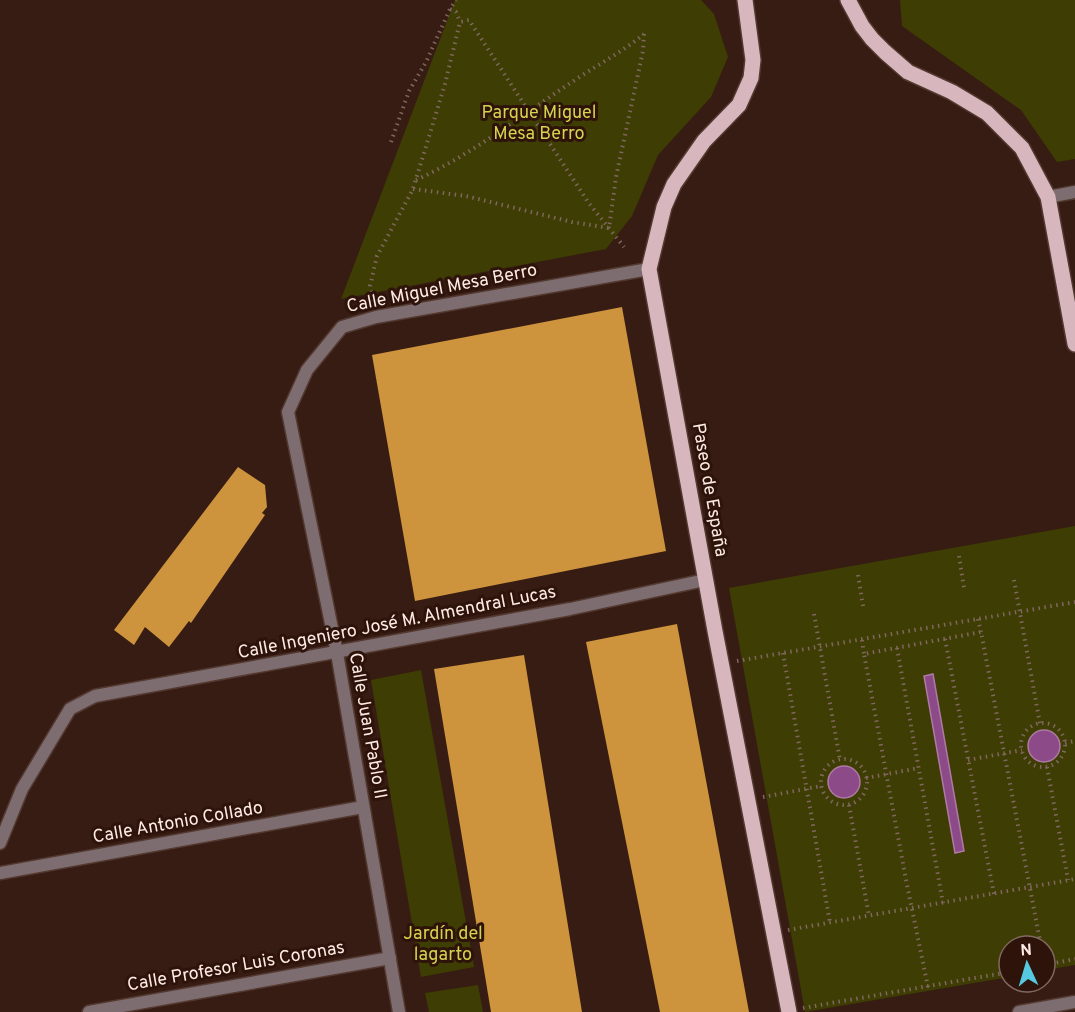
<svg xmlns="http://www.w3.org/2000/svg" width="1075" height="1012" viewBox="0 0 1075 1012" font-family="Overpass,sans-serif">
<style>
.green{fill:#3e3d03}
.water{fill:#8c4a88;stroke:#ae7aa4;stroke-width:1.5}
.building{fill:#cd933d}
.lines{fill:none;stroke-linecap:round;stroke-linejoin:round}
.minor-casing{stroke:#533930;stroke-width:15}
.primary-casing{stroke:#533930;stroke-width:18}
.path{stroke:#7f675f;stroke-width:4;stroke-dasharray:1.5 4.5;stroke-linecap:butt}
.minor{stroke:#7d6d70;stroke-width:12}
.primary{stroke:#d7b7bd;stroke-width:15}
.labels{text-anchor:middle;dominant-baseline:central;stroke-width:6;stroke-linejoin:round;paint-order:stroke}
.park-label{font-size:18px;fill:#d5d34e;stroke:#2d130a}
.street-label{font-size:18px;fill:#feebe4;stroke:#2d130a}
</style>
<rect width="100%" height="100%" fill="#371c13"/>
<g class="green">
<path d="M455,0h246l13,14 14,43 -17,40 -53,58 -26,61 -26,33 -265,50z"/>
<path d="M900,0h175v159l-18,3 -36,-52 -119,-84z"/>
<path d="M1075,526v439l-30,5v-24h-36v31l-204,35 -76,-424z"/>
<path d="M421,670l53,297 -53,10 -50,-297z"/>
<path d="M478,985l5,27h-54l-4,-19z"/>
</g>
<g class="water">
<path d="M933,674l31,177 -9,2 -31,-177z"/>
<circle cx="1044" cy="746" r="16"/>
<circle cx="844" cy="782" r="16"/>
</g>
<g class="building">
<path d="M622,307l44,244 -251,50 -43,-246z"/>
<path d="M238,467l27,18 2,22 -5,6 3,2 -74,108 -2,-2 -20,26 -24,-20 -11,18 -20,-15z"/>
<path d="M677,624l72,388h-89l-74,-370z"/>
<path d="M524,655l58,357h-91l-57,-343z"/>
</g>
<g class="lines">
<defs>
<g id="minor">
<path d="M1048,197l27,-5"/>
<path d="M0,843l22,-54 48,-80 25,-13 475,-87 135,-29"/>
<path d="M0,873l363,-66"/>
<path d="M89,1012l301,-54"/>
<path d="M399,1012l-62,-359 -49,-241 19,-42 35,-43 34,-10 273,-48"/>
<path d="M1019,1012l56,-10"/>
</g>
<g id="primary">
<path d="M745,0l8,60 -2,18 -12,27 -35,36 -30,43 -10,23 -15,62 66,362 74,381"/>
<path d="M848,0l14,26 10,13 13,13 23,20 44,20 35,21 35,35 26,49 27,147"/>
</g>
</defs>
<use href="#minor" class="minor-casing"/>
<use href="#primary" class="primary-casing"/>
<g class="path">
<path d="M450,9l6,3 4,10"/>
<path d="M391,142l18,-51 17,-29 24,-53 6,-9"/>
<path d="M416,180c57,-26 107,-66 159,-100 24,-16 47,-28 69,-46"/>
<path d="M413,189l53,7 106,26 37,6 7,-51 27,-126 1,-18"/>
<path d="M372,298l-2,-12 7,-30 36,-67 32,-105 15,-62 9,-2 119,182 36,45"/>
<path d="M959,556l5,32"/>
<path d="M858,575l5,31"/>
<path d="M1014,580l26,144"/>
<path d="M814,614l26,146"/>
<path d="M978,619l3,13"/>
<path d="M945,639l49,255"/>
<path d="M862,640l2,14"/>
<path d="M897,648l46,255"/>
<path d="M783,653l47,270"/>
<path d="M737,661l338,-59"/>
<circle cx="1043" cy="745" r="22"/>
<path d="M1065,743l10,-2"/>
<circle cx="844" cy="782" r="23"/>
<path d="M968,760l54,-10"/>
<path d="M1047,767l21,113"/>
<path d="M866,778l53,-10"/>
<path d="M763,797l58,-11"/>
<path d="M849,805l20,111"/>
<path d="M788,930l287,-51"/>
<path d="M1045,965l30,-6"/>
<path d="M928,987l-21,-102 -43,-231 117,-22 60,314"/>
<path d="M803,1008l206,-36"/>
</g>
<use href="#minor" class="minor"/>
<use href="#primary" class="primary"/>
</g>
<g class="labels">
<g class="park-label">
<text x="539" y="113">Parque Miguel<tspan x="539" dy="21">Mesa Berro</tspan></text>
<text x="443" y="934">Jardín del<tspan x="443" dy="21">lagarto</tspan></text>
</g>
<g class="street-label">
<text transform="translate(442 289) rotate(-11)">Calle Miguel Mesa Berro</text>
<text transform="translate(709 490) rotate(80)">Paseo de España</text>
<text transform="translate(397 623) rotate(-11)">Calle Ingeniero José M. Almendral Lucas</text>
<text transform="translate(367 726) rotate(80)">Calle Juan Pablo II</text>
<text transform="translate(178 823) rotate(-10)">Calle Antonio Collado</text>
<text transform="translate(236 967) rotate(-10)">Calle Profesor Luis Coronas</text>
</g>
</g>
<g transform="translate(1027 964) rotate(356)"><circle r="28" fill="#2d130a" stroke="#816961" stroke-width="1.5"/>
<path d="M0-4.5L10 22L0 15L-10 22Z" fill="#56c9e0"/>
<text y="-9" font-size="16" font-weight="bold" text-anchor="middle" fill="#feebe4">N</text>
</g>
</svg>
